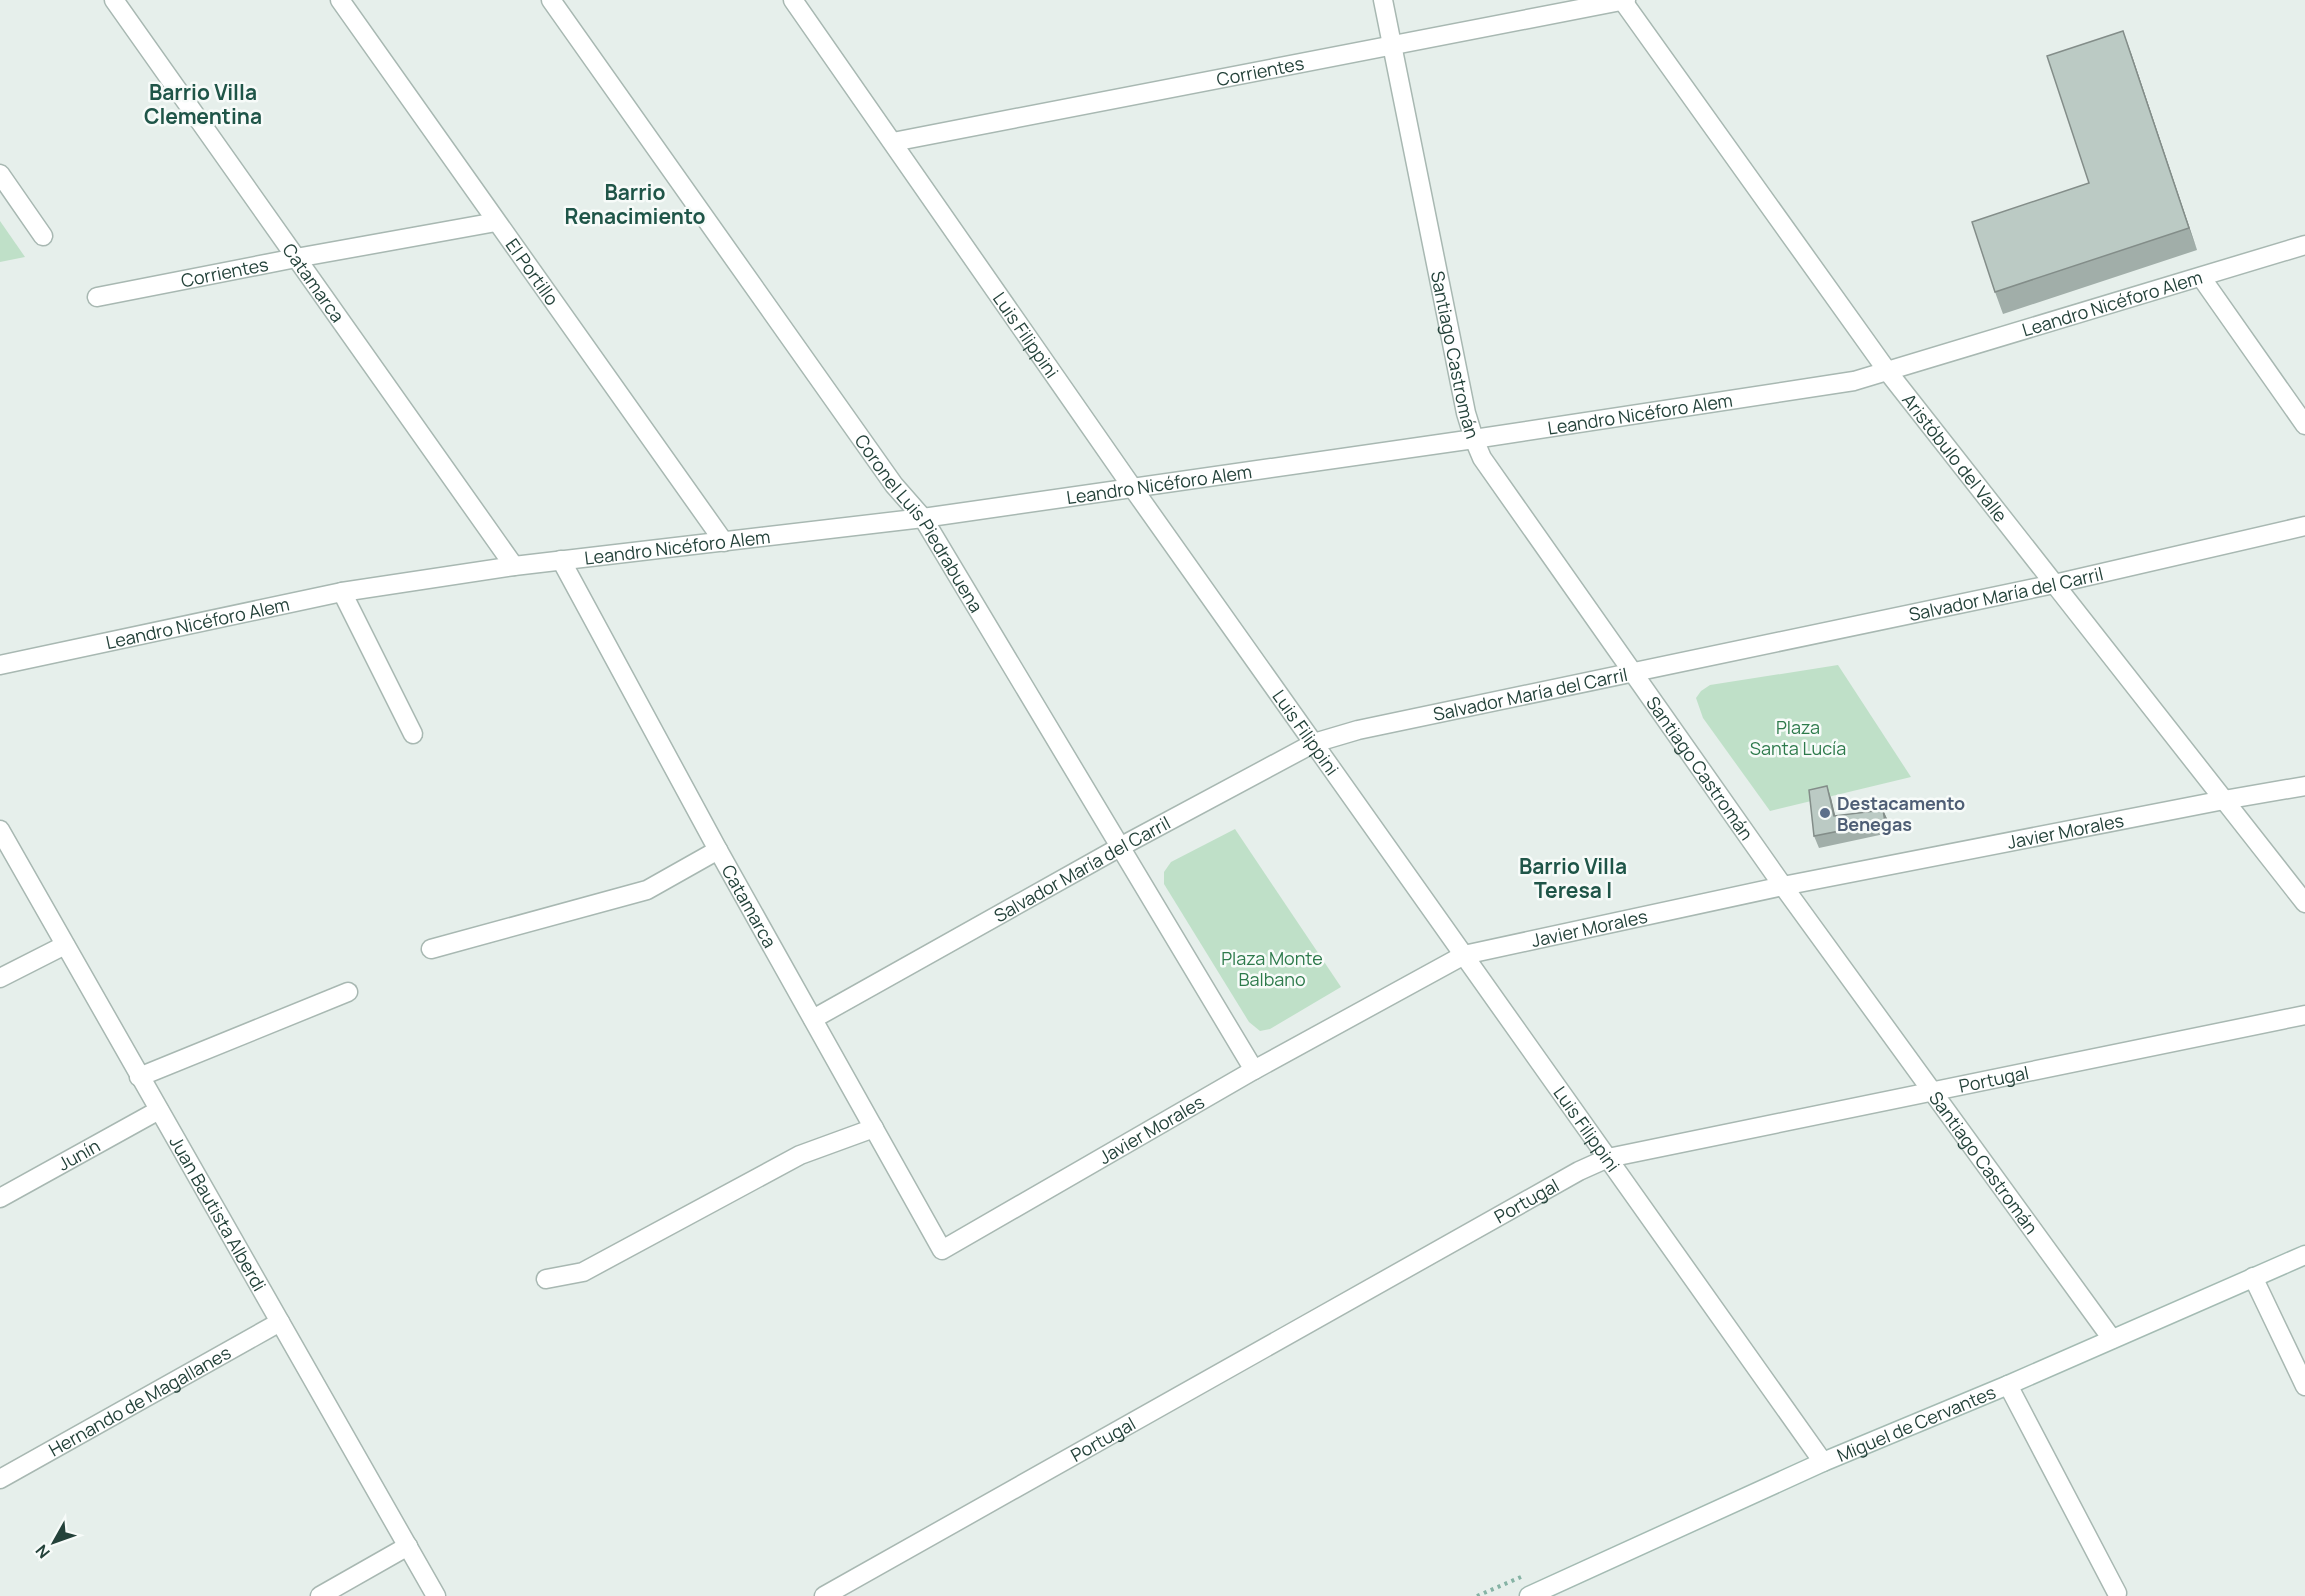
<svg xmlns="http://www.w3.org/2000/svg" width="2305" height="1596" viewBox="0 0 2305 1596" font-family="Manrope,sans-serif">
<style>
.green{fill:#bfe0c8}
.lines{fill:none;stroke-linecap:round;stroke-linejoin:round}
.minor-casing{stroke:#a8b8b2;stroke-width:21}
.tertiary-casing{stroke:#a8b8b2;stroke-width:21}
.secondary-casing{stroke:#a4bbb3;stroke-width:21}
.path{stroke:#86b3a5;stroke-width:4;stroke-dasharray:3 4.5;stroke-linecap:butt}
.minor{stroke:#fff;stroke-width:18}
.tertiary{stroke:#fff;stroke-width:18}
.secondary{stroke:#fff;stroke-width:18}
.wall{fill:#a1aea9}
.shaded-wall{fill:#838d89}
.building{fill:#bbcac4;stroke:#838d89;stroke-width:1.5}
.service-dot{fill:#5c6f8a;stroke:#f7fbf9;stroke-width:2}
.labels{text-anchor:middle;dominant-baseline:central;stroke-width:5;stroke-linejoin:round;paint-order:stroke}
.street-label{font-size:18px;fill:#24423a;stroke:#f7fbf9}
.park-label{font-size:18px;fill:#2d7a4b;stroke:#f7fbf9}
.service-label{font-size:18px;font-weight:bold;fill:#4e5e75;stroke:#f7fbf9;text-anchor:start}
.quarter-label{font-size:21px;font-weight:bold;fill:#1f5548;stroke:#f7fbf9}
</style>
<rect width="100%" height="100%" fill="#e6efeb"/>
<g class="green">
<path d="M0,221l25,36 -25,5z"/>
<path d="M1838,665l73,112 -141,34 -67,-93 -7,-20 5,-7 9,-6z"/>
<path d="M1235,829l106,158 -71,42 -10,2 -11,-9 -85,-138v-12l7,-10z"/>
</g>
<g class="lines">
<defs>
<g id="minor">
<path id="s1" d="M114,0l400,566"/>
<path id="s2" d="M340,0l384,542"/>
<path id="s3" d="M551,0l343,485 29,33 331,552"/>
<path id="s4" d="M793,0l339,487 691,975"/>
<path id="s5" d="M1383,0l83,413 8,26 8,19 301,428 329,453"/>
<path id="s6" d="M893,142l733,-142"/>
<path d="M0,174l43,62"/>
<path d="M2201,277l104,148"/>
<path id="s7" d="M97,297l199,-39 200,-36"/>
<path id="s8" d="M561,560l157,290 224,400 312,-180 210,-115 319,-69 441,-86 81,-14"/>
<path d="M342,592l71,142"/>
<path id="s9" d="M0,830l436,766"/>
<path d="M431,949l216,-59 71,-40"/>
<path d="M0,978l65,-33"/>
<path id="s10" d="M813,1019l307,-172 194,-104 44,-13 696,-146 251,-58"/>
<path d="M139,1077l209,-85"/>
<path id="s11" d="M0,1198l159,-88"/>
<path d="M2253,1277l52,109"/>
<path d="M546,1279l37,-7 217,-117 74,-27"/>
<path d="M2008,1385l109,208"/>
<path id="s12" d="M0,1479l280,-157"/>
<path d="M320,1596l88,-50"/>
<path id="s13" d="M824,1596l755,-425 29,-13 697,-143"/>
</g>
<g id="tertiary">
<path id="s14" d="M1622,0l266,372 417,531"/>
<path id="s15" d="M0,665l342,-73 172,-26 409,-48 551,-79 380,-58 451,-136"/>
</g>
<g id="secondary">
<path id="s16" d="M1529,1596l294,-134 185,-77 297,-130"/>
</g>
</defs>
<use href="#minor" class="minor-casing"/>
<use href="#tertiary" class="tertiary-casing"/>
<use href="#secondary" class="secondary-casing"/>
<path class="path" d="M1477,1596l44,-19"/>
<use href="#minor" class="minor"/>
<use href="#tertiary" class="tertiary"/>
<use href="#secondary" class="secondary"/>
</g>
<g class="wall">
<path d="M2131,53l66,197 -194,64 -8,-22 94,-109z"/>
<path d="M1831,798l4,18 48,-6 5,11 1,12 -70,15 -5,-12z"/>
</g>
<g class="shaded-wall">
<path d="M2123,31l8,22 66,197 -8,-22z"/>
<path d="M1827,786l4,12 7,29 -4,-11z"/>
<path d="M1883,810l5,11 1,12 -4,-11z"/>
</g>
<g class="building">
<path d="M2123,31l66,197 -194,64 -23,-70 117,-39 -42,-127z"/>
<path d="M1827,786l7,30 49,-6 2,12 -71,14 -5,-46z"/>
</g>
<circle class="service-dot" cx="1825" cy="813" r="6"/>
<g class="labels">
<g class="street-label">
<text stroke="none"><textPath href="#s6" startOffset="374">Corrientes</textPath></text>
<text stroke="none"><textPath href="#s7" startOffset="130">Corrientes</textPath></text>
<text stroke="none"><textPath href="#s2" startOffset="333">El Portillo</textPath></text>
<text stroke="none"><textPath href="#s1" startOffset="346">Catamarca</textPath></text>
<text stroke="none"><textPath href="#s15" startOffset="2146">Leandro Nicéforo Alem</textPath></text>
<text stroke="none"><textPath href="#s4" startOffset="408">Luis Filippini</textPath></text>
<text stroke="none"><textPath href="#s5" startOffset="362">Santiago Castromán</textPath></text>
<text stroke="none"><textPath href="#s15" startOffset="1660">Leandro Nicéforo Alem</textPath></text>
<text stroke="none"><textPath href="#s14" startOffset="566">Aristóbulo del Valle</textPath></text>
<text stroke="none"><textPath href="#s15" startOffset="1174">Leandro Nicéforo Alem</textPath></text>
<text stroke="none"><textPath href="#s3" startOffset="640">Coronel Luis Piedrabuena</textPath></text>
<text stroke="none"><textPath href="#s15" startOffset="688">Leandro Nicéforo Alem</textPath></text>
<text stroke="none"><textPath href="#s10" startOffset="1280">Salvador María del Carril</textPath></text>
<text stroke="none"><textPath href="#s15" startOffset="202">Leandro Nicéforo Alem</textPath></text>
<text stroke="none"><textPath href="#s10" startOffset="794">Salvador María del Carril</textPath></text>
<text stroke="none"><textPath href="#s4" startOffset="894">Luis Filippini</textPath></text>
<text stroke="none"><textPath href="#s5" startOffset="848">Santiago Castromán</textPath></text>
<text stroke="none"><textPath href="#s8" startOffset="2002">Javier Morales</textPath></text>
<text stroke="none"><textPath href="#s10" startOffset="308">Salvador María del Carril</textPath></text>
<text stroke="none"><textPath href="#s8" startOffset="394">Catamarca</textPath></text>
<text stroke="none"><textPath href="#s8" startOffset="1516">Javier Morales</textPath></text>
<text stroke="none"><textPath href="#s13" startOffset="1292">Portugal</textPath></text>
<text stroke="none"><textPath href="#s8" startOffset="1030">Javier Morales</textPath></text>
<text stroke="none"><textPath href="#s4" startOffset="1380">Luis Filippini</textPath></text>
<text stroke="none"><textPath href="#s11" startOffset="90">Junín</textPath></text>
<text stroke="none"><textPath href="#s5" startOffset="1334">Santiago Castromán</textPath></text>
<text stroke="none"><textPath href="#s13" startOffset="806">Portugal</textPath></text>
<text stroke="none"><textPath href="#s9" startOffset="441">Juan Bautista Alberdi</textPath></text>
<text stroke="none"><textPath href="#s12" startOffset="160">Hernando de Magallanes</textPath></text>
<text stroke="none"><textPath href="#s16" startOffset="424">Miguel de Cervantes</textPath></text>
<text stroke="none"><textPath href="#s13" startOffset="320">Portugal</textPath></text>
</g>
<g class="park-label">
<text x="1798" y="727">Plaza<tspan x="1798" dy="21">Santa Lucía</tspan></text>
<text x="1272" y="958">Plaza Monte<tspan x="1272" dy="21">Balbano</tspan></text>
</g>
<g class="service-label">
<text x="1837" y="803">Destacamento<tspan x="1837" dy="21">Benegas</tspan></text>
</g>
<g class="quarter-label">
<text x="203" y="92">Barrio Villa<tspan x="203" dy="24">Clementina</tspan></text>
<text x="635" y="192">Barrio<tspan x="635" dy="24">Renacimiento</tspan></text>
<text x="1573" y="866">Barrio Villa<tspan x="1573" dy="24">Teresa I</tspan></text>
</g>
</g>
<g transform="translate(54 1542) rotate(230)" stroke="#f7fbf9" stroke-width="4.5" paint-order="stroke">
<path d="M0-4.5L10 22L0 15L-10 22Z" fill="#24423a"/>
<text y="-9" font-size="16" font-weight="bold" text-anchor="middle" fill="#24423a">N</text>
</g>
</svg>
